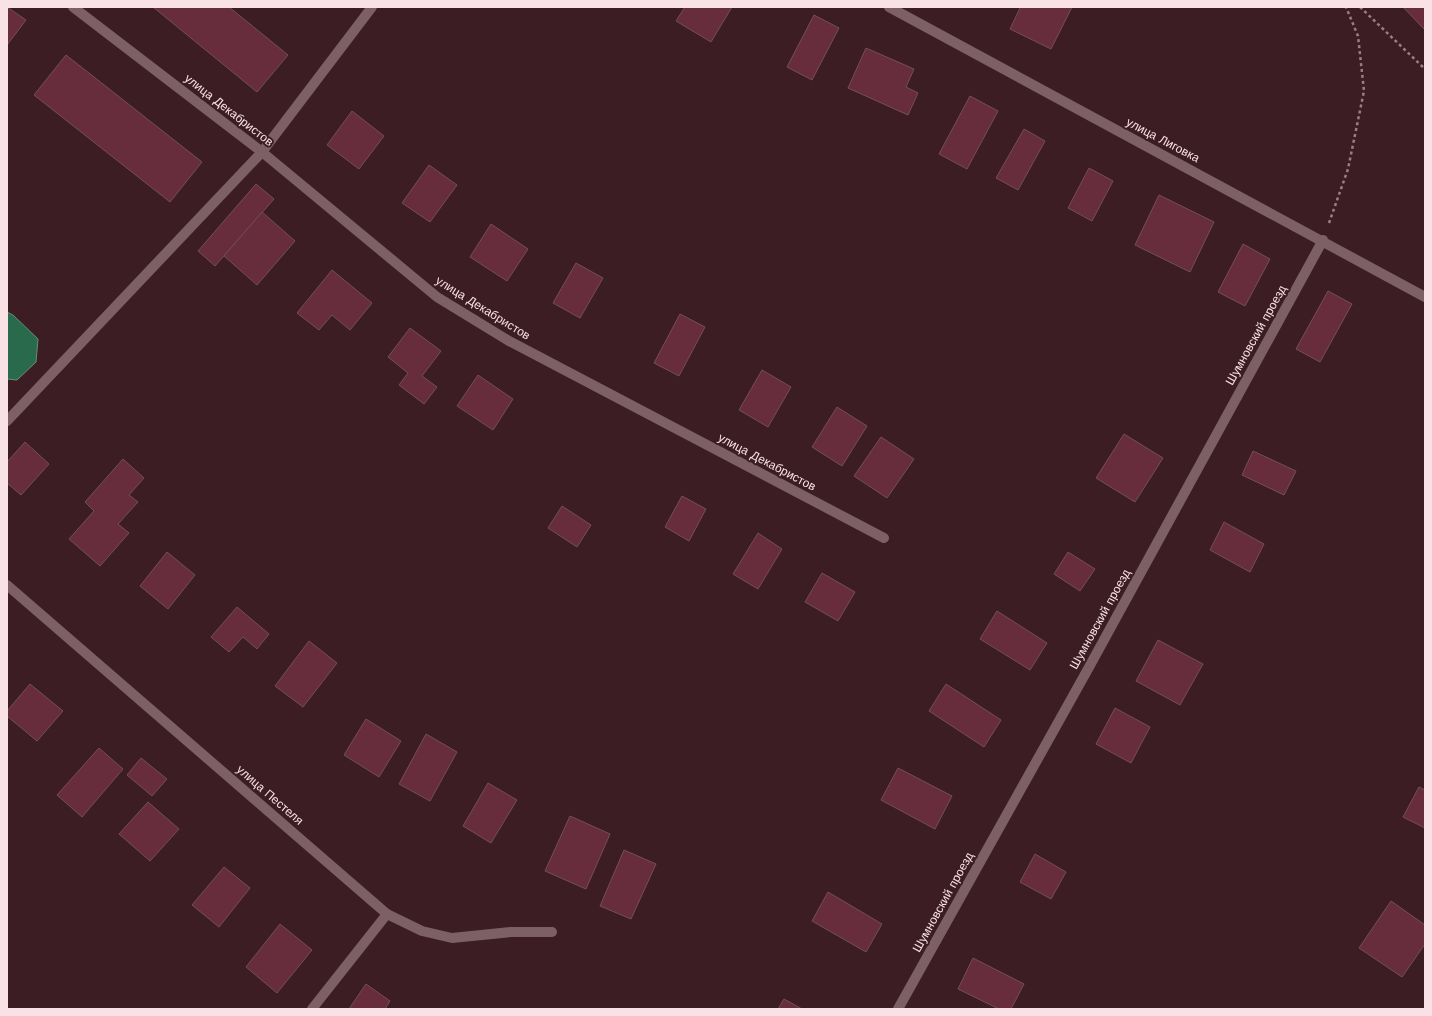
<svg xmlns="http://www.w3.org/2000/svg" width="1432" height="1016" viewBox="0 0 1432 1016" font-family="'Work Sans',sans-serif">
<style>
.water{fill:#286a4b;stroke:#668e7a}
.building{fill:#672d3c;stroke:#734f56}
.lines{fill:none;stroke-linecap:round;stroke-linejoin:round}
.path{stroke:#997e84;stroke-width:2.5;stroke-dasharray:3 3;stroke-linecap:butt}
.minor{stroke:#7c6065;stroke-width:10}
.labels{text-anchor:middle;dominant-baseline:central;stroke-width:4;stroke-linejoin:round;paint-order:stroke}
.street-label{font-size:12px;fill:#f8e2e6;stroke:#3c1d24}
</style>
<rect width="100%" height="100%" fill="#3c1d24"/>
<path class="water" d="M7,312l6,3 25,24 -2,23 -19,18 -10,-1z"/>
<g class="building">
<path d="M7,7l19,13 -19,25z"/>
<path d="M153,7h76l59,48 -31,37z"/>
<path d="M685,7h47l-21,35 -35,-21z"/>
<path d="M1018,7h54l-21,42 -41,-20 10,-21z"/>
<path d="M1403,7h22v23z"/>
<path d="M814,15l25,13 -27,52 -25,-13z"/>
<path d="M866,48l48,21 -8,18 12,6 -10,22 -60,-27z"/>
<path d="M66,55l136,107 -32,40 -136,-107z"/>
<path d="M970,96l28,15 -31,58 -28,-15z"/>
<path d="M352,111l32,25 -25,33 -32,-24z"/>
<path d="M1024,129l21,12 -27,49 -22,-12z"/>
<path d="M429,165l28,20 -27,37 -28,-19z"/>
<path d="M1089,168l24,13 -21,40 -24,-13z"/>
<path d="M256,184l18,15 -59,67 -17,-15z"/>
<path d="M1159,195l55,27 -24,50 -55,-27z"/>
<path d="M262,212l33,29 -38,44 -33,-29z"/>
<path d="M491,224l37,25 -21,32 -37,-24z"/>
<path d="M1243,244l27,15 -25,47 -27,-14z"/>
<path d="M576,263l27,15 -23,40 -27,-15z"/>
<path d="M332,270l40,33 -22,27 -18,-15 -13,15 -22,-17z"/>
<path d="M1328,291l24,13 -32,58 -24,-13z"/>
<path d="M680,314l25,13 -26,49 -25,-13z"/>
<path d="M410,328l31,23 -19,25 15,11 -13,17 -25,-19 9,-12 -20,-16z"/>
<path d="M762,370l29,17 -23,40 -29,-17z"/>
<path d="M478,375l35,24 -20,31 -36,-24z"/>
<path d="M837,407l30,19 -25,40 -30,-19z"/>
<path d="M1124,434l39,24 -28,44 -39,-24z"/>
<path d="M881,437l33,22 -27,39 -33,-22z"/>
<path d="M25,442l24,22 -28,31 -14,-12v-21z"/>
<path d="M1253,451l43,20 -12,24 -42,-20z"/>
<path d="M123,459l21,19 -15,17 9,7 -20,22 11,9 -29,33 -31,-27 25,-28 -9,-9z"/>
<path d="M682,496l24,13 -17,32 -24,-14z"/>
<path d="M562,506l29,19 -14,22 -29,-19z"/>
<path d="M1224,522l40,22 -14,28 -40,-22z"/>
<path d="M758,533l24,16 -24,40 -25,-15z"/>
<path d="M167,552l28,23 -27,34 -28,-23z"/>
<path d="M1068,552l27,17 -15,22 -26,-17z"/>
<path d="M822,573l33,19 -17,29 -33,-19z"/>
<path d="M237,607l32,27 -12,15 -14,-12 -14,15 -18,-15z"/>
<path d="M997,611l50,32 -17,27 -50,-31z"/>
<path d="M1158,640l45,24 -23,41 -44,-24z"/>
<path d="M309,641l28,22 -34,44 -28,-21z"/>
<path d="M30,684l33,27 -26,30 -30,-25v-5z"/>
<path d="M946,684l55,36 -17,27 -55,-36z"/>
<path d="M1115,708l35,19 -19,36 -35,-19z"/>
<path d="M366,719l35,22 -22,36 -35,-22z"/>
<path d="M426,734l31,18 -27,49 -31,-17z"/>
<path d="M99,748l24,21 -41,48 -25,-22z"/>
<path d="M141,758l26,21 -15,17 -25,-21z"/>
<path d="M898,768l54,28 -17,33 -54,-29z"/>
<path d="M488,783l29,17 -26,43 -28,-17z"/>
<path d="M1419,787l6,3v38l-22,-11z"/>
<path d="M148,802l31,27 -29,32 -31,-27z"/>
<path d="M570,816l40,18 -24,55 -41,-18z"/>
<path d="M624,850l32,14 -25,55 -31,-13z"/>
<path d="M1035,854l31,18 -15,27 -31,-17z"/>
<path d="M224,867l26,21 -31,39 -27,-22z"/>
<path d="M828,892l54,32 -16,28 -54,-31z"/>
<path d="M1391,901l34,24v19l-23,33 -43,-29z"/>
<path d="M280,924l32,26 -35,43 -31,-26z"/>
<path d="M973,958l51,26 -13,25h-12l-41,-20z"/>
<path d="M366,984l24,17 -5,8h-36z"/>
<path d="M784,999l18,10h-24z"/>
</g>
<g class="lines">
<g class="path">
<path d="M1360,7l65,62"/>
<path d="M1329,223l19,-54 16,-78 -6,-55 -12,-29"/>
</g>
<g class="minor">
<path d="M73,7l189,145 175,145 72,44 375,197"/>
<path d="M889,7l536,290"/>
<path d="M7,421l255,-269 110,-145"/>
<path d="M7,585l380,329 35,17 30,7 59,-6h41"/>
<path d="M312,1009l75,-95"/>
<path d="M898,1009l190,-340 235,-429"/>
</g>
</g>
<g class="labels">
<g class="street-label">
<text transform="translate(229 110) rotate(38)">улица Декабристов</text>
<text transform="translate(1163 140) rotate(28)">улица Лиговка</text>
<text transform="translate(483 308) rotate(32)">улица Декабристов</text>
<text transform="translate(1256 335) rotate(-61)">Шумновский проезд</text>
<text transform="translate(767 462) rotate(28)">улица Декабристов</text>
<text transform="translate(1100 619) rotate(-61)">Шумновский проезд</text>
<text transform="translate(270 795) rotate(41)">улица Пестеля</text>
<text transform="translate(943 902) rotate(-61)">Шумновский проезд</text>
</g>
</g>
<rect width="1432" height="1016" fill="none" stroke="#f8e2e6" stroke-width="16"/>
</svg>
